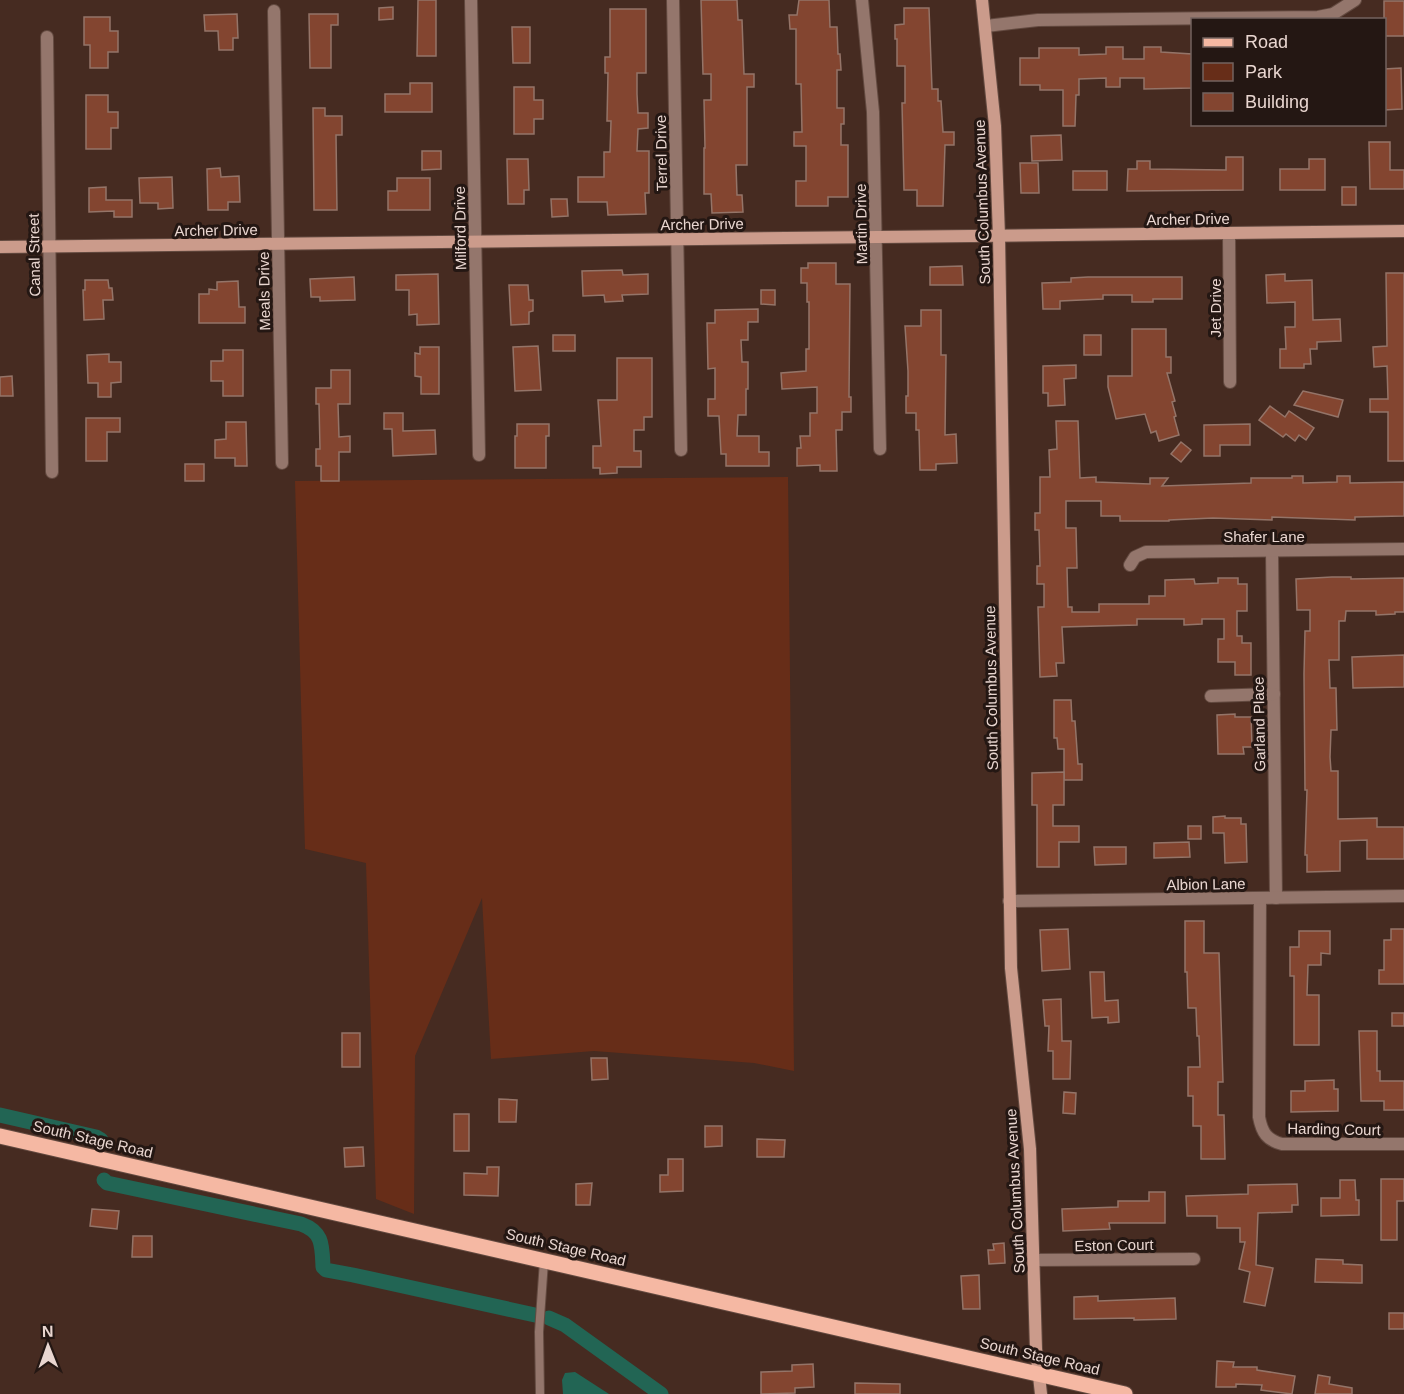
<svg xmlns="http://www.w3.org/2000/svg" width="1404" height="1394" viewBox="0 0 1404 1394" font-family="Arial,sans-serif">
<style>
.green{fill:#672d18}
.water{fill:#226554}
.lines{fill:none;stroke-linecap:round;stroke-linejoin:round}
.canal{stroke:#226554;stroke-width:15}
.building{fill:#834530;stroke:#947468;stroke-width:1.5}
.lane-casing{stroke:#634a40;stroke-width:10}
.street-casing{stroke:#634a40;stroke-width:14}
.secondary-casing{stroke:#634a40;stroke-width:14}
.primary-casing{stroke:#634a40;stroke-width:17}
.lane{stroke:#94766c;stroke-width:8}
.street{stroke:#94766c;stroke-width:12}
.secondary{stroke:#cb9b8b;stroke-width:12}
.primary{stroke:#f5b8a3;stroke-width:15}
.labels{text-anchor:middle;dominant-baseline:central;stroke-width:6;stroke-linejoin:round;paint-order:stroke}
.street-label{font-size:15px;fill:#e9d6d0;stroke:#241713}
</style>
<rect width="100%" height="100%" fill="#462b21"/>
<path class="green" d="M788,477l6,594 -40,-8 -160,-12 -103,8 -9,-161 -67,158 -1,158 -38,-15 -10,-336 -61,-14 -10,-368z"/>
<path class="water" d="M575,1372l34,22h-46l-1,-14 3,-7z"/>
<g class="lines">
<g class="canal">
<path d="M0,1115l96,22 5,3 1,3"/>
<path d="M104,1180l3,3 194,41c22,8 21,21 22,43l3,3 27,5 182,40"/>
<path d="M549,1318l16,7 96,69"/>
</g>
</g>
<g class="building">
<path d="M418,0h18v56h-19z"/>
<path d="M701,0h36l1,20h4l2,54h10v13h-7v78h-11l1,30h5l1,17 -31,1 -1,-19h-7v-46h1l-1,-48h7v-26h-8z"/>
<path d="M799,0h30l1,27h7l1,27h2l1,16h-4v38h7v16h-3v21h7v52h-20v9h-32v-25h10v-35h-12v-14h8l-1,-48h-5v-55h-6l-1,-14h8z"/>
<rect x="1384" y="1" width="20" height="35"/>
<path d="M393,7v12l-14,1v-12z"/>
<path d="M904,8h25l3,81h6v12h3l2,31h11v13h-9l-2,61h-26v-16h-13l-2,-87h3v-37h-8v-27h-2v-14l9,-1z"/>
<path d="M610,9h36v64h-9v21l1,19h10v15l-10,1 -1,22h12v42h-4l1,21 -38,1 -1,-13h-29v-25h26v-25h6l1,-31h-4l1,-48h-3v-16h5z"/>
<path d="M237,14l1,24h-5v12h-14l-1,-19h-13l-1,-16z"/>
<path d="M309,14h29v11h-7v43h-21z"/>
<path d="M84,17h26v14h8v21h-10v16h-18v-23h-6z"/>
<path d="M512,27h18v36h-17z"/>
<path d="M1106,47h17v12h21v-12h17v5l31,2v34l-48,1v-11h-24v9h-14v-9l-27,1v16h-3l-1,31h-12v-36h-23v-5h-20v-27h19v-10h40v7l27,-1z"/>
<path d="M1401,68l1,41 -18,1v-41z"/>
<path d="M410,83h22v29h-47v-18h25z"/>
<path d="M514,87h20v13h9v19h-9v15h-20z"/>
<path d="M86,95h22v17h10v16h-7v21h-25z"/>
<path d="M313,108h12v8h17v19h-6l1,75h-23z"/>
<path d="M1061,135l1,25 -30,1 -1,-25z"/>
<path d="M1369,142h21v28h14v19h-34z"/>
<path d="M422,151h19v18l-19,1z"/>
<path d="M1226,157h17v33l-116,1 1,-22h9v-8h13v8l76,1z"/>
<path d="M507,159h21l1,31h-5v14h-16z"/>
<path d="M1309,159h16v31h-45v-21h29z"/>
<path d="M1020,163h18l1,30h-18z"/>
<path d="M220,168l1,9 18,-1 1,26h-12v8h-20l-1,-41z"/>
<rect x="1073" y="171" width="34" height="19"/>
<path d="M172,177l1,31 -15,1v-6h-18l-1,-25z"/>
<path d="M397,178h33v32h-42v-19h9z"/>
<path d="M106,187v13h26v17h-18v-6l-25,1v-24z"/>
<rect x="1342" y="187" width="14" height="18"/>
<path d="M551,199h16l1,17 -16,1z"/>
<path d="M808,263h28v21h14l-1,113h2v15h-9v18h-6l1,41h-17v-6l-23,1v-18h4l-1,-12h10v-23h7v-26l-35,2 -1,-16 25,-2v-22h3v-47h-2v-19h-6v-15h7z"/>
<path d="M962,266l1,19h-33v-18z"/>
<path d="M622,270l1,5 25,-1v20l-26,1 1,6 -18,1 -1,-7 -21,1 -1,-25z"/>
<path d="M1386,273h18v188h-16v-49h-18v-13h18l-1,-33 -13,1 -1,-20 14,-1z"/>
<path d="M438,274l1,50 -22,1v-11l-8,1v-25h-13v-15z"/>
<path d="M1285,274v7l27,-1 1,40 27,-1 1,22 -24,1v7h-7l1,15h-7v4h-24v-19h6l-1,-22h10v-25l-28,1 -1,-28z"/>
<path d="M354,277l1,23 -35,1v-4h-9l-1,-18z"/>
<path d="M1088,277h94v22h-29v3h-21v-7h-29v4l-43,2v8h-17l-1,-26 29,-1v-4z"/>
<path d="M85,280h23l1,8h3l1,12h-10l1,19 -20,1 -1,-30h2z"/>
<path d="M238,281l1,26h6v16h-46v-29h10v-5l8,1v-8z"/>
<path d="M509,285h19l1,15h4v11l-4,1v12l-18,1z"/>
<path d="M761,290h14v15l-14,-1z"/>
<path d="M758,309v13h-10v18h-7l1,22h6v27h-2v26h-8l-1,21h22v16h10v14h-43v-12h-5l-2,-38h-11v-17h7v-31l-7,1 -1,-46h8v-13z"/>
<path d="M921,310h20v45h5l-1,80 11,-1 1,29 -21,1v6h-16l-1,-40h-3v-17h-10v-17h2v-25l-3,-45h16z"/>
<path d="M1132,329h34v28h5v16h-4l8,28 -3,1 4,14 -2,1 5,18 -20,6 -3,-10 -5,2 -6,-19 -29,5 -8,-32v-11h24z"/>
<rect x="553" y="335" width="22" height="16"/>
<rect x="1084" y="335" width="17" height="20"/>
<path d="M538,346l3,44 -26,1 -2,-44z"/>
<path d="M420,347h19v47h-18v-17l-6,-1v-23l5,1z"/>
<path d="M223,350h20v46h-20v-15h-12v-20h12z"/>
<path d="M109,354v8h12v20l-10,1v14h-13v-14h-10l-1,-28z"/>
<path d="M617,358h35v59h-8v13h-10v21h7v16h-24v6l-17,1v-6h-7v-22h8l-3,-46h19z"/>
<path d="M1076,365v13l-12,1 1,26 -17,1v-13h-5v-27z"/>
<path d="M331,370h19v34h-12l1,33 11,-1v16h-11v29h-18v-15h-5v-17h4l-1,-45h-3v-16h15z"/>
<path d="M12,376l1,20h-13v-19z"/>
<path d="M1303,391l40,9 -5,17 -44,-12z"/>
<path d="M1270,406l15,11 4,-6 25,17 -8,12 -7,-5 -4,6 -9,-7 -3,3 -24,-17z"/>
<path d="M384,413h19v18l32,-1 1,24 -43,2 -1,-27h-8z"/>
<path d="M86,418h34v14h-13v29h-21z"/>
<path d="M1056,421h22l2,57 16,-1v5l54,2v-6h18l-6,8 89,-3v-5h41v-2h11v7l34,-1v-6h13v7l54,-1v34l-49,1v3l-83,-3v3l-59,-2 -44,2v1h-49v-5h-19v-15h-35v27h10l1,40h-10l1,39h4v5h27v-8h50v-8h16v-16l29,-1 1,5 23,-1v-5h20v6h9v27h-10v25h5v7h9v32h-16v-13h-17v-23h6v-20h-22v5l-18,1v-6h-47v6l-75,2 2,36h-8l1,13 -17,1 -2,-70h6v-23h-7v-18h3l-1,-36h-4v-17h5v-36h10l-1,-27 8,-1z"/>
<path d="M226,422h20l1,44h-12v-8h-20v-18l11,-1z"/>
<path d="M517,424h32v12h-3v32h-31v-32h2z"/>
<path d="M1250,424v21h-30v11h-16v-31z"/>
<path d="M1181,442l10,8 -10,12 -10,-8z"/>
<rect x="185" y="464" width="19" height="17"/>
<path d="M1332,577h19v2l53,-1v34h-9v2l-19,1v-4h-30l-1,10h-6v39h-10l1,28h6l1,42h-6l-1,27 1,14h7v48l39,-1v9h27v32h-37v-19l-27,1v30l-33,1v-17h-2l2,-65h-2l-1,-116 1,-43h5v-21h-13l-1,-31z"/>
<path d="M1404,655v32l-51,1 -1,-31z"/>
<path d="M1054,700h17l1,21h3l3,43h4v16h-18v-31h-6l-1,-11h-3z"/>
<path d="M1235,714v3h16l1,30h-9l1,7h-26l-1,-39z"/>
<path d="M1064,772v33h-11v21h26v16h-20v25h-22v-62h-5v-32z"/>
<path d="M1225,816v2h16v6h5l1,38 -22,1 -1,-30h-11v-16z"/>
<rect x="1188" y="826" width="13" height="13"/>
<path d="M1189,842l1,15 -36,1v-15z"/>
<path d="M1094,847h32v17l-31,1z"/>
<path d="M1185,921h19v32h15l4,129h-5v33h6l1,44h-24v-33h-8v-30h-5v-29h12l-1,-31h-2l-1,-28h-8l-1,-36h-2z"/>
<path d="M1068,929l2,40 -28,2 -2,-41z"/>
<path d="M1391,929h13v55h-25v-14h5v-30h7z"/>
<path d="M1299,931h31v23l-9,-1v12h-13l-1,30h12v50h-25v-69h-4v-29h9z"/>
<path d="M1090,972h14l1,29 13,-1 1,22 -11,1v-6l-16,1z"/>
<path d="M1061,999l1,42h9l-1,38h-17v-28h-5l1,-25h-4l-2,-26z"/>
<rect x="1392" y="1013" width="12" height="13"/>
<path d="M1359,1031h18v40h3v10h24v29h-20v-9h-23z"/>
<rect x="342" y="1033" width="18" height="34"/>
<path d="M591,1058h16l1,21 -16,1z"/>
<path d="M1334,1080v9h4v22l-47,1v-21h14v-10z"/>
<path d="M1064,1092l12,1 -1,21 -12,-1z"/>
<path d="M499,1099l18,1 -1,22h-17z"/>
<rect x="454" y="1114" width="15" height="37"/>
<path d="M705,1126h17v20l-17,1z"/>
<path d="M757,1139l28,1 -1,17h-27z"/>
<path d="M363,1147l1,19 -19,1 -1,-19z"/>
<path d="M668,1159h15v32l-23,1v-17h8z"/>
<path d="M487,1167h12l-1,29 -34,-1v-22l23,1z"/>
<path d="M1381,1179h23v22h-7v39h-16z"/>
<path d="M1340,1180h15l1,20h3v15l-38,1v-18h19z"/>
<path d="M592,1183l-2,22h-14v-21z"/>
<path d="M1297,1184l1,21h-6v7l-34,1 -2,52 17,3 -8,38 -21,-4 6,-30 -11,-3 6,-27h-5v-14h-23v-12h-30l-1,-20 62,-2v-9z"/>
<path d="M1149,1192h16v31h-56l1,6 -47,2 -1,-22 56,-2v-6h31z"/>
<path d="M92,1209l27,2 -2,18 -27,-3z"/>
<path d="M133,1236h19v21h-20z"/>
<path d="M1004,1243l1,20 -16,1 -1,-14h6l-1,-6z"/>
<path d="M1316,1259l27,1v4l19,1v18l-47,-1z"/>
<path d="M979,1275l1,34h-17l-2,-33z"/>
<path d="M1098,1296v5l77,-3 1,21 -42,1v-2l-60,1v-22z"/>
<rect x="1389" y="1313" width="15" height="16"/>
<path d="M1217,1361l17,1 -1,5h24v3l38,6 -3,18 -31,-4 1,-5 -26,-1v3h-20z"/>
<path d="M813,1364l1,23 -19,1v5l-34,1v-22l31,-1v-6z"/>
<path d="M1318,1375l12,2 -1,7 23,4v6h-37z"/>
<path d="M855,1383l45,1v10h-45z"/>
</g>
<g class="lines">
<defs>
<path id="lane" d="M540,1394l-1,-62 5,-71"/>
<g id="street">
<path d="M471,0l8,455"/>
<path d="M673,0l8,450"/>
<path d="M862,0l11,112 7,337"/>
<path d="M274,11l8,452"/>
<path d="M986,26l52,-6 280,-3 15,-3 22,-14"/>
<path d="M47,37l5,435"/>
<path d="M1229,233l1,149"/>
<path d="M1272,551l4,347"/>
<path d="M1130,565l5,-8 11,-5 258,-3"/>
<path d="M1211,696l63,-2"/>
<path d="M1260,898l-1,219c3,16 8,23 23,27h122"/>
<path d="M1009,901l395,-5"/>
<path d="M1034,1260l160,-1"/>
</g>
<g id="secondary">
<path d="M982,0l13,126 4,110 12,732 19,181 6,200 5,45"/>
<path d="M0,247l1404,-16"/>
</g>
<path id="primary" d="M0,1136l1125,258"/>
</defs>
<use href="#lane" class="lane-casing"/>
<use href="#street" class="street-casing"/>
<use href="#secondary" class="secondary-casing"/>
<use href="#primary" class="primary-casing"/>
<use href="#lane" class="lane"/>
<use href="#street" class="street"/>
<use href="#secondary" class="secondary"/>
<use href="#primary" class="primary"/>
</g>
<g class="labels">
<g class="street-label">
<text transform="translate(661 153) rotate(-91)">Terrel Drive</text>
<text transform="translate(982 202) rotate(-92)">South Columbus Avenue</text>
<text transform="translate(1188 219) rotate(-1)">Archer Drive</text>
<text transform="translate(702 224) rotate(-1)">Archer Drive</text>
<text transform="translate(861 224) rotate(-91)">Martin Drive</text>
<text transform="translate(460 228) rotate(-91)">Milford Drive</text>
<text transform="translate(216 230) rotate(-1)">Archer Drive</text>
<text transform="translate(34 255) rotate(-91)">Canal Street</text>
<text transform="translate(264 291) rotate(-91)">Meals Drive</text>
<text transform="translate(1215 308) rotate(-90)">Jet Drive</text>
<text x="1264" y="536">Shafer Lane</text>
<text transform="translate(991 688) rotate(-91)">South Columbus Avenue</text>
<text transform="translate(1259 724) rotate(-91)">Garland Place</text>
<text transform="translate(1206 884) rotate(-1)">Albion Lane</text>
<text transform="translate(1334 1129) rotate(1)">Harding Court</text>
<text transform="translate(93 1139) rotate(13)">South Stage Road</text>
<text transform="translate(1015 1191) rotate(-93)">South Columbus Avenue</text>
<text transform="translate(1114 1245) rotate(-1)">Eston Court</text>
<text transform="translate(566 1247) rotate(13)">South Stage Road</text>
<text transform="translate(1040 1356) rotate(13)">South Stage Road</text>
</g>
</g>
<rect x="1191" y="18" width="195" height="108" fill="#241713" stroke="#73635f" stroke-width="1.5"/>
<rect x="1203" y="38" width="30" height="9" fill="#f5b8a3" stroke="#73635f" stroke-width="1.5"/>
<text x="1245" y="48" font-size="18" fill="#e9d6d0">Road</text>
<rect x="1203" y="63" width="30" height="18" fill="#672d18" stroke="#73635f" stroke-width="1.5"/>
<text x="1245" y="78" font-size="18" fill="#e9d6d0">Park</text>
<rect x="1203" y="93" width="30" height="18" fill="#834530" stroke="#73635f" stroke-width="1.5"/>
<text x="1245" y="108" font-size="18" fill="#e9d6d0">Building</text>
<g transform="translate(48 1346) rotate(359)" stroke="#241713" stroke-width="4.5" paint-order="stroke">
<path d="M0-4.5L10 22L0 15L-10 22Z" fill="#e9d6d0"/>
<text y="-9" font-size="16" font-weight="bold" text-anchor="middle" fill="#e9d6d0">N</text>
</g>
</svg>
